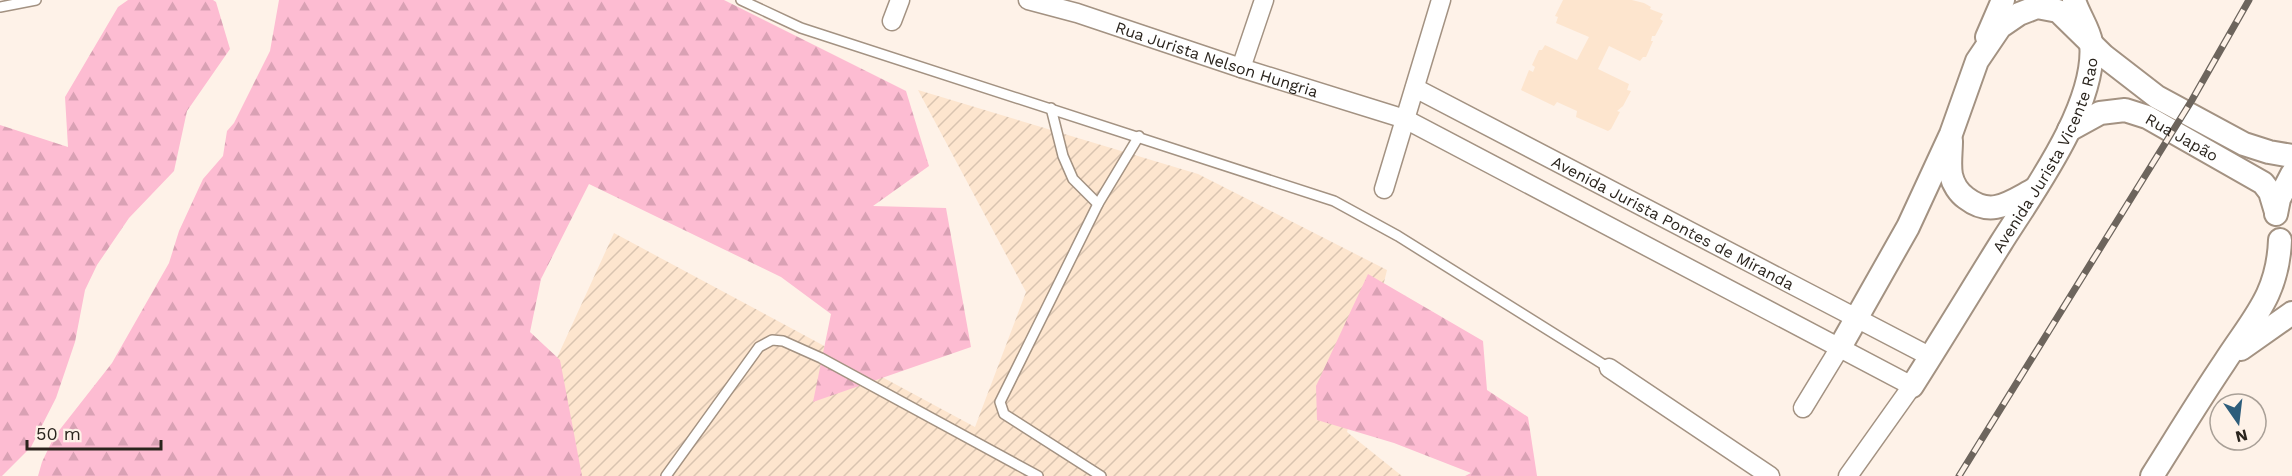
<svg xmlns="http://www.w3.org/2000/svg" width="2292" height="476" viewBox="0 0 2292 476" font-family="'Work Sans',sans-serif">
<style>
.built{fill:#fde5ce}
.industrial{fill:url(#industrial-furrows)}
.forest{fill:url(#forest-firs)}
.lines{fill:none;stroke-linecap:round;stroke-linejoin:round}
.service-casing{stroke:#a39282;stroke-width:12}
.minor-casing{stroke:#a39282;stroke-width:21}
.tertiary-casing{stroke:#a39282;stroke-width:26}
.service{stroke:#fff;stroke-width:9}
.minor{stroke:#fff;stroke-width:18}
.tertiary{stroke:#fff;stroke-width:22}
.rail-casing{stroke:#6d655d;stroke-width:7}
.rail{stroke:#fef2e8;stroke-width:4.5;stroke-dasharray:14;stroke-linecap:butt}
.labels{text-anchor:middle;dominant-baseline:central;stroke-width:4.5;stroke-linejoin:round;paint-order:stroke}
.street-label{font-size:16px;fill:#2a241d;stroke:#fef2e8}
</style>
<defs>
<pattern id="industrial-furrows" width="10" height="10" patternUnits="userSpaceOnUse" patternTransform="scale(1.5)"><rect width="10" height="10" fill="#fde5ce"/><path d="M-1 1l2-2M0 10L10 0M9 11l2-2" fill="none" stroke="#d9c4b0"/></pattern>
<pattern id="forest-firs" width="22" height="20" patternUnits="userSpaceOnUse" patternTransform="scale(1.5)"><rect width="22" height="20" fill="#fdbcd2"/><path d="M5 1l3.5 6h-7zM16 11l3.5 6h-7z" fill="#d9a1b4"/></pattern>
</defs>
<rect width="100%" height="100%" fill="#fef2e8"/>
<path class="built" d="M1563,0h69l12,3 7,4 -1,2 13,5 -3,5 3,2 -8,15h-3l-1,5h2l-7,16h-3l-3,4 -31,-15 -11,23 31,15 -2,6 4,1 -8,15 -6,5 3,1 -9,17 -3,2 -32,-14 1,-6 -20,-9 -3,4 -33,-16 8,-20 4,2 2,-5 -3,-2 7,-15h3l3,-5 32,15 12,-23 -33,-14 2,-6 -3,-1z"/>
<path class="industrial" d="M918,90l280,84 189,96 -40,162 55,44h-899l111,-243 361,194 51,-135z"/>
<g class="forest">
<path d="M128,0h85l3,2 14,47 -43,62 -13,60 -45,47 -32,47 -12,25 -10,52 -19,56 -25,49 -29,29h-2v-351l68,22 -3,-50 53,-90z"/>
<path d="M279,0h445l182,91 23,75 -56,40 73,2 25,139 -158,55 18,-88 -50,-37 -192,-93 -48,95 -11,53 30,28 22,116h-544l4,-14 12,-25 58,-74 57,-100 10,-32 24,-52 20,-23 4,-25 7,-8 36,-72z"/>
<path d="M1368,274l115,67 4,49 41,27 9,59h-72l6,-3 -77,-30 -77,-23 -1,-34z"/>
</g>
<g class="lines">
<defs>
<g id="service">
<path d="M741,0l60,28 533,173 64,35 211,132"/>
<path d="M0,7l36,-7"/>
<path d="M1051,108l12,48 10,23 25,25"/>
<path d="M666,476l93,-129 13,-7 11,1 38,17 217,118"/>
<path d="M1101,476l-97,-62 -4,-12 98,-198 41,-68"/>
</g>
<g id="minor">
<path id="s1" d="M1028,0l49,13 164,55 164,51 507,267 -64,90"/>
<path d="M892,21l8,-21"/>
<path d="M1241,68l23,-68"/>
<path id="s2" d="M1415,88l516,269"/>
<path d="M1384,189l57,-189"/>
<path d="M1609,368l161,108"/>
<path d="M1803,408l36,-59"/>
</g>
<g id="tertiary">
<path d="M1987,37l16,-37"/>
<path id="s3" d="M2069,130l31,-17 25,-3 22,7 116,66 7,9 6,20"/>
<path d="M1951,141c0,11 -2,23 0,34 2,9 8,18 15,23 26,20 44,4 69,-9"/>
<path d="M2276,214l3,-15 13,-25"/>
<path d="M1839,349l69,-122 43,-93 26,-73 23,-34 19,-13 18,-7 21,4 46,45 53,41 87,47 25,8 23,4"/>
<path d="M2241,349l51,-36"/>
<path id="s4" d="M1912,386c30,-47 59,-95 89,-143 32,-51 97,-139 90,-201 -2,-13 -13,-28 -17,-42"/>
<path d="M2152,476c24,-38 47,-76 72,-113 28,-44 54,-67 56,-123"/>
</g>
</defs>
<use href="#service" class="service-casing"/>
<use href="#minor" class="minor-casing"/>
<use href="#tertiary" class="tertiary-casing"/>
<use href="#service" class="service"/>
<use href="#minor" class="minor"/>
<use href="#tertiary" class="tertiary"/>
<defs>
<path id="rail" d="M1959,476l233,-376 57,-100"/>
</defs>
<use href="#rail" class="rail-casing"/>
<use href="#rail" class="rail"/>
</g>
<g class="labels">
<g class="street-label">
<text stroke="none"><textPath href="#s1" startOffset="198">Rua Jurista Nelson Hungria</textPath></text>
<text stroke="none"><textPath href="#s3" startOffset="124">Rua Japão</textPath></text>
<text stroke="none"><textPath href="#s4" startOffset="268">Avenida Jurista Vicente Rao</textPath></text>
<text stroke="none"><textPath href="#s2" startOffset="291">Avenida Jurista Pontes de Miranda</textPath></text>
</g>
</g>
<g transform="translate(2238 422) rotate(166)"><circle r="28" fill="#fef2e8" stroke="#a9a097" stroke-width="1.5"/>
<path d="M0-4.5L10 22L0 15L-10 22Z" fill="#2d5d7b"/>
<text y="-9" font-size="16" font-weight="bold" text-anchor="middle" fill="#2a241d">N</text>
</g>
<path d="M27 440v9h134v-9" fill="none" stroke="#2a241d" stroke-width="3"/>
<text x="36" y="440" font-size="18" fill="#2a241d" stroke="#fef2e8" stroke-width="4.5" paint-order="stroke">50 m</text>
</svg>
